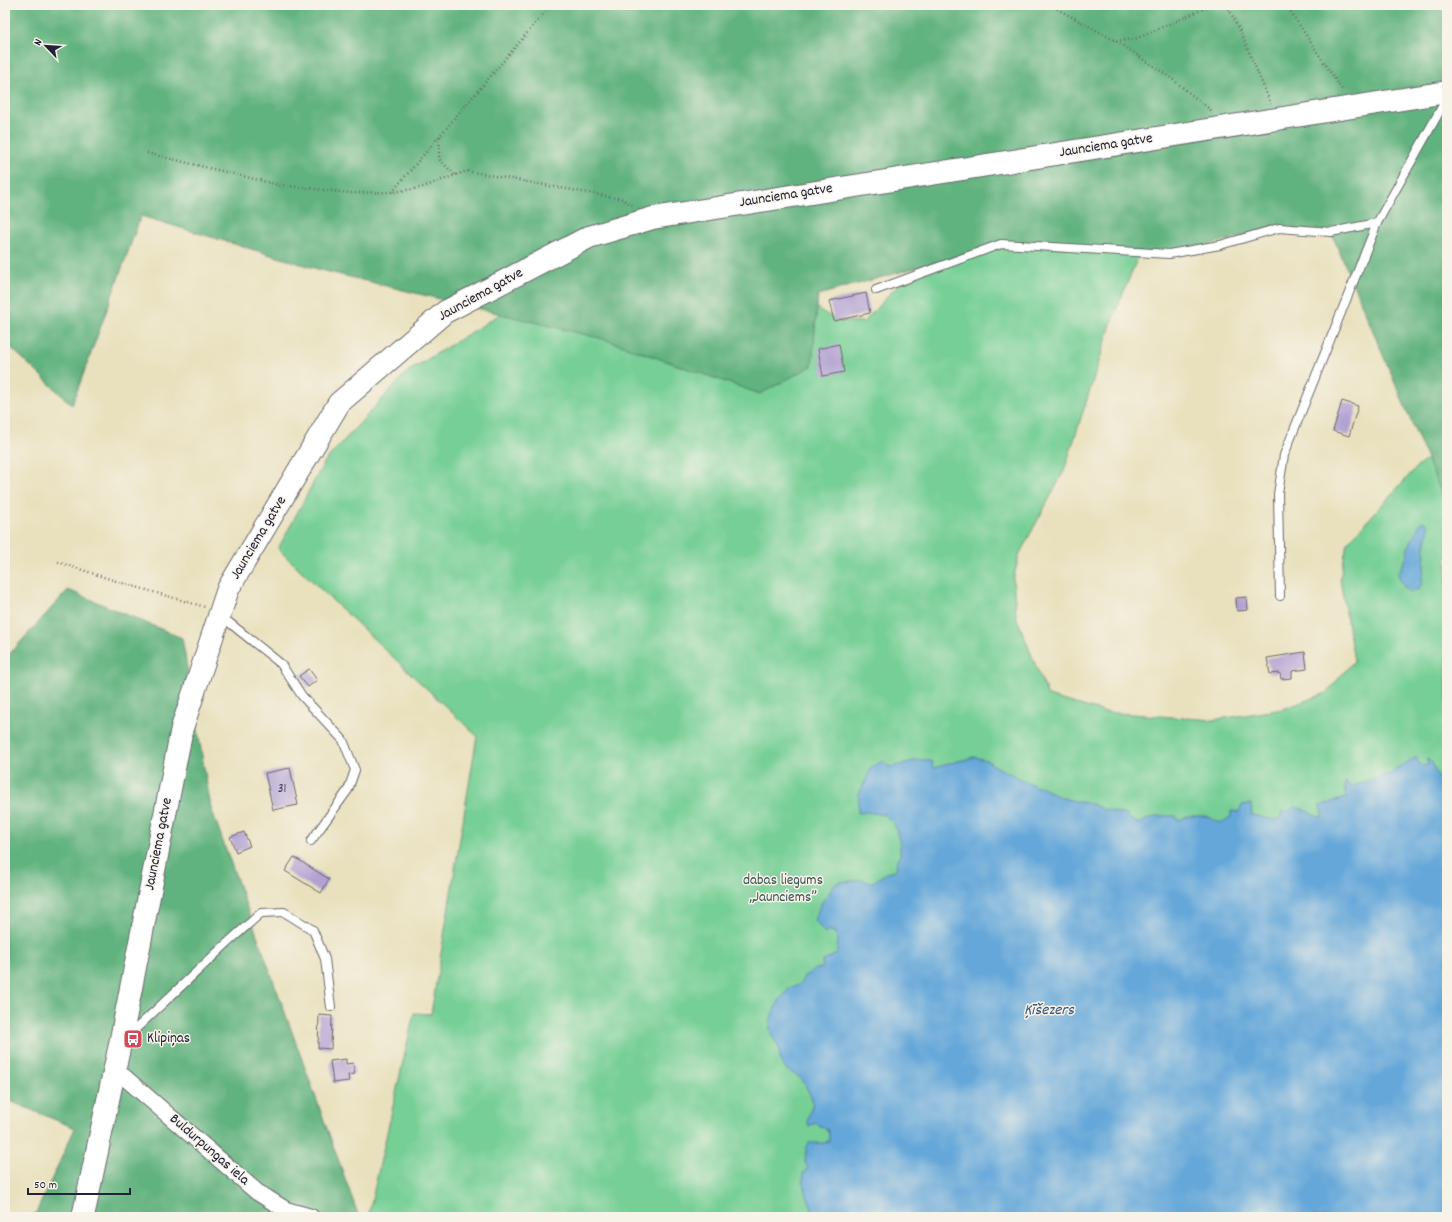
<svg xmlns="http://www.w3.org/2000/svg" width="1452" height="1222" viewBox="0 0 1452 1222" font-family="Dekko,sans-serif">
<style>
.green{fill:#76cf95;stroke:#4c7868}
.forest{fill:#60b27e;stroke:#416a5c}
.water{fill:#65a7d9;stroke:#44648a}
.building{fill:#b2a2d3}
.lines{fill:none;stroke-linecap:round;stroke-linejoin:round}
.service-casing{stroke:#686569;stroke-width:10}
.minor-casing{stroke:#686569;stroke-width:18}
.secondary-casing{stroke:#686569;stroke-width:24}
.path{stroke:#686569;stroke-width:2.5;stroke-dasharray:1 3;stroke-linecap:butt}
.service{stroke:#fff;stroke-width:8}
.minor{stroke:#fff;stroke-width:16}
.secondary{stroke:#fff;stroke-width:22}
.labels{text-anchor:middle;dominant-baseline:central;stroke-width:3;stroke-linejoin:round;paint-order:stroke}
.number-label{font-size:13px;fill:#464261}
.street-label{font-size:15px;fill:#22223b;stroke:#f7f3e8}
.park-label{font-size:15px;fill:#3b5656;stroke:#f7f3e8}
.poi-label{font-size:15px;fill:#22223b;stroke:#f7f3e8;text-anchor:start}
.water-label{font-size:16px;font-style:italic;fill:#3d577a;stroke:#f7f3e8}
</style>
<rect width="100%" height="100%" fill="#f7f3e8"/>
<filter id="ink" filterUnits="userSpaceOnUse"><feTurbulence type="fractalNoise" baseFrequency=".025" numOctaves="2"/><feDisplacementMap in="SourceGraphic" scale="8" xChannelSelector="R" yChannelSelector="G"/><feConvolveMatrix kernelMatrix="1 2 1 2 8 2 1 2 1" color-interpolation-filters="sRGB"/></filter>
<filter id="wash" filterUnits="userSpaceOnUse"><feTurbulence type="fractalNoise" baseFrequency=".012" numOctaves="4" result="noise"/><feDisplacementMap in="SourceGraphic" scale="16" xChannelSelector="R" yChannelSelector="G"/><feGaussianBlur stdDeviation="0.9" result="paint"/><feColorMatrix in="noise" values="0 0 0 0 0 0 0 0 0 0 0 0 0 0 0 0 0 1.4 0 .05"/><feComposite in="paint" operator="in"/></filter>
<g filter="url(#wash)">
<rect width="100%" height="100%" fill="#e9e1be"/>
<path class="green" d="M1053,246l87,6 -27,66 -49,153 -45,84 -6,25 3,36 32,80 56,16 109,8 70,-11 43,-16 28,-32 -14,-82 7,-36 69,-75 25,-19 6,-3v771h-1079l46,-204 17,1 46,-278 -199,-187 47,-88 82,-89 153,-95 196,-11 68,47 15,8 25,1 42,-46 62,-26z"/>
<g class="forest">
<path d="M5,5h1442v501l-116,-274 -52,-4 -110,26 -168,-10 -183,51 -6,71 -52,28 -157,-55 -282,-69 -180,-54 -69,189 -67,-63z"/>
<path d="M68,590l114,48 29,170 148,409h-329l6,-4 39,-85 -70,-29v-440z"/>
</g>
<g class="water">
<path d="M1423,521l4,3 2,3 -4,20 -1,25 -2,5v5l-3,7 -10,4 -7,-9 -4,-10 9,-18 1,-8 12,-25z"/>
<path d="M974,757l12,3 11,7 40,20h6c13,12 32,14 48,17 5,1 10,5 15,6 7,2 14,3 21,5l1,3 11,6c17,-10 20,-8 37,-8l1,3 3,1 7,-4h20l13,7 11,-6v-6l8,1 3,-7 9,-1 1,11 22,5 7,-2v-6l8,-1 5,-4 8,2 20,9v-6l-2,-6 28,-9 -3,-4v-11l6,5 33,-12h6l5,-6 22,-12 1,6 6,3 4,-1 -1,-6 5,3c3,9 5,17 15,20v435h-637l2,-9 -8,-20 -1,-15 3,-1 2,-5 -3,-4 1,-14 3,-6h14l6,-2v-6l-2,-6 -12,-6 -6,3c-5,-12 8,-19 2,-29 -3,-6 -7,-17 -13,-21 -5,-3 -10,-4 -15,-10 -4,-6 -3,-10 -4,-17 -1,-6 -8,-12 -9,-19 -1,-17 10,-32 21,-43 8,0 10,-4 13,-11 9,-3 6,-7 18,-8l1,-2 -1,-4 15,-9 1,-13 -3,-7 -6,-3 -3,4 -12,-14 8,-18 7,-8 4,-9 7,-3 23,-2 5,2h5l13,-9 10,-3 1,-8 3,-7v-11l-5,-19 -10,-10 -18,-3 -9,1 1,-19 13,-27 11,-6 6,6c15,-1 29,-12 44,-5l-1,3 1,3z"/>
</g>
<g id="blocks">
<g class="building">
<path d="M866,293l4,20 -36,8 -5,-20z"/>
<path d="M839,344l5,28 -21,4 -5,-27z"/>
<path d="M1342,401l16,5 -9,30 -16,-5z"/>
<path d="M1247,597l1,13 -11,1 -1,-13z"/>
<path d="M1305,652l2,17 -15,2v7l-11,1 -1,-6 -10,1 -3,-16z"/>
<path d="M309,669l8,11 -9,7 -9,-11z"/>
<path d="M290,768l8,37 -25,5 -8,-37z"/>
<path d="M244,832l6,14 -14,6 -6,-15z"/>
<path d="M294,857l35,22 -8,14 -36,-22z"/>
<path d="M319,1015l13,1 -1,33 -13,-1z"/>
<path d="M346,1059v5l7,-1 2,11 -7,1 1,6 -16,2 -3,-22z"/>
</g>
</g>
</g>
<g filter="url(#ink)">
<use href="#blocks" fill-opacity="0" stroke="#686569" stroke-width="1"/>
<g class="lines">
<defs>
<g id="service">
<path d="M876,290l125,-46 168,10 51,-9 59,-17 52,4 46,-9"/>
<path d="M1280,596l-2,-102 6,-39 93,-232 70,-125"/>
<path d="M222,615l4,5 55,44 21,32 41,44 12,30 -7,20 -37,51"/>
<path d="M126,1038l99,-93 36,-32 23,-1 29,18 12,29 6,48"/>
</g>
<path id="minor" d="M115,1069l142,123 29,18 25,7"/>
<path id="secondary" d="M83,1217l37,-173 62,-316 46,-139 111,-186 106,-91 144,-75 64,-19 794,-126"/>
</defs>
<use href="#service" class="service-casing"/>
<use href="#minor" class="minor-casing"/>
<use href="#secondary" class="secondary-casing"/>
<g class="path">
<path d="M1050,5l66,36 55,37 42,34"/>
<path d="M1227,5l13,26 31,73"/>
<path d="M1286,5l57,86"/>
<path d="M1116,41l19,-2 78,-34"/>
<path d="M440,136l-1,23 16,16"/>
<path d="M147,153l132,32 71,8 42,-1 28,-4 47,-17 155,28 12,7"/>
<path d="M392,192l159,-187"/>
<path d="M58,562l61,20 86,25"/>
</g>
<use href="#service" class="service"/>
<use href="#minor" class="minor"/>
<use href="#secondary" class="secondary"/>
</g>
</g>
<defs>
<symbol id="bus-square" viewBox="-11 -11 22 22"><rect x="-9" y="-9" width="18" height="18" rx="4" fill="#d1495b" stroke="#f7f3e8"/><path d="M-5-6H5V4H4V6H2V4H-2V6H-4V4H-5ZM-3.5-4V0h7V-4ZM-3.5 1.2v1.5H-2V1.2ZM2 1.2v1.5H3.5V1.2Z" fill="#fff"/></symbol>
</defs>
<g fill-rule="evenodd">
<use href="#bus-square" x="122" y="1028" width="22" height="22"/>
</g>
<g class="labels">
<g class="number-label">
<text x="282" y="789">31</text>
</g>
<g class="street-label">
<text transform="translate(1106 146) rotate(-9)">Jaunciema gatve</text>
<text transform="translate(786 196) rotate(-9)">Jaunciema gatve</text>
<text transform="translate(481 295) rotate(-29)">Jaunciema gatve</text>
<text transform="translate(259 538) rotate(-59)">Jaunciema gatve</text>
<text transform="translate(159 844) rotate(-79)">Jaunciema gatve</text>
<text transform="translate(209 1150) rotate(41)">Buldurpungas iela</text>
</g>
<g class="park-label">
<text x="783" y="881">dabas liegums<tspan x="783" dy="17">„Jaunciems”</tspan></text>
</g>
<g class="poi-label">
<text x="147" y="1039">Klipiņas</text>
</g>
<g class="water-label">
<text x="1049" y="1010">Ķīšezers</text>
</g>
</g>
<rect width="1452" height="1222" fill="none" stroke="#f7f3e8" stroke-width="20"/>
<g transform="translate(46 46) rotate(295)" stroke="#f7f3e8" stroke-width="3" paint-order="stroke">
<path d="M0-3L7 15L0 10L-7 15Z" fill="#22223b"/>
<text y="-6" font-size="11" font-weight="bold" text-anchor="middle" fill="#22223b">N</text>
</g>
<path d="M28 1188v6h102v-6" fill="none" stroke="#22223b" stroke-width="2"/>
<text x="34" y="1188" font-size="12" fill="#22223b" stroke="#f7f3e8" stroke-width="3" paint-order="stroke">50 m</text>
</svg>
